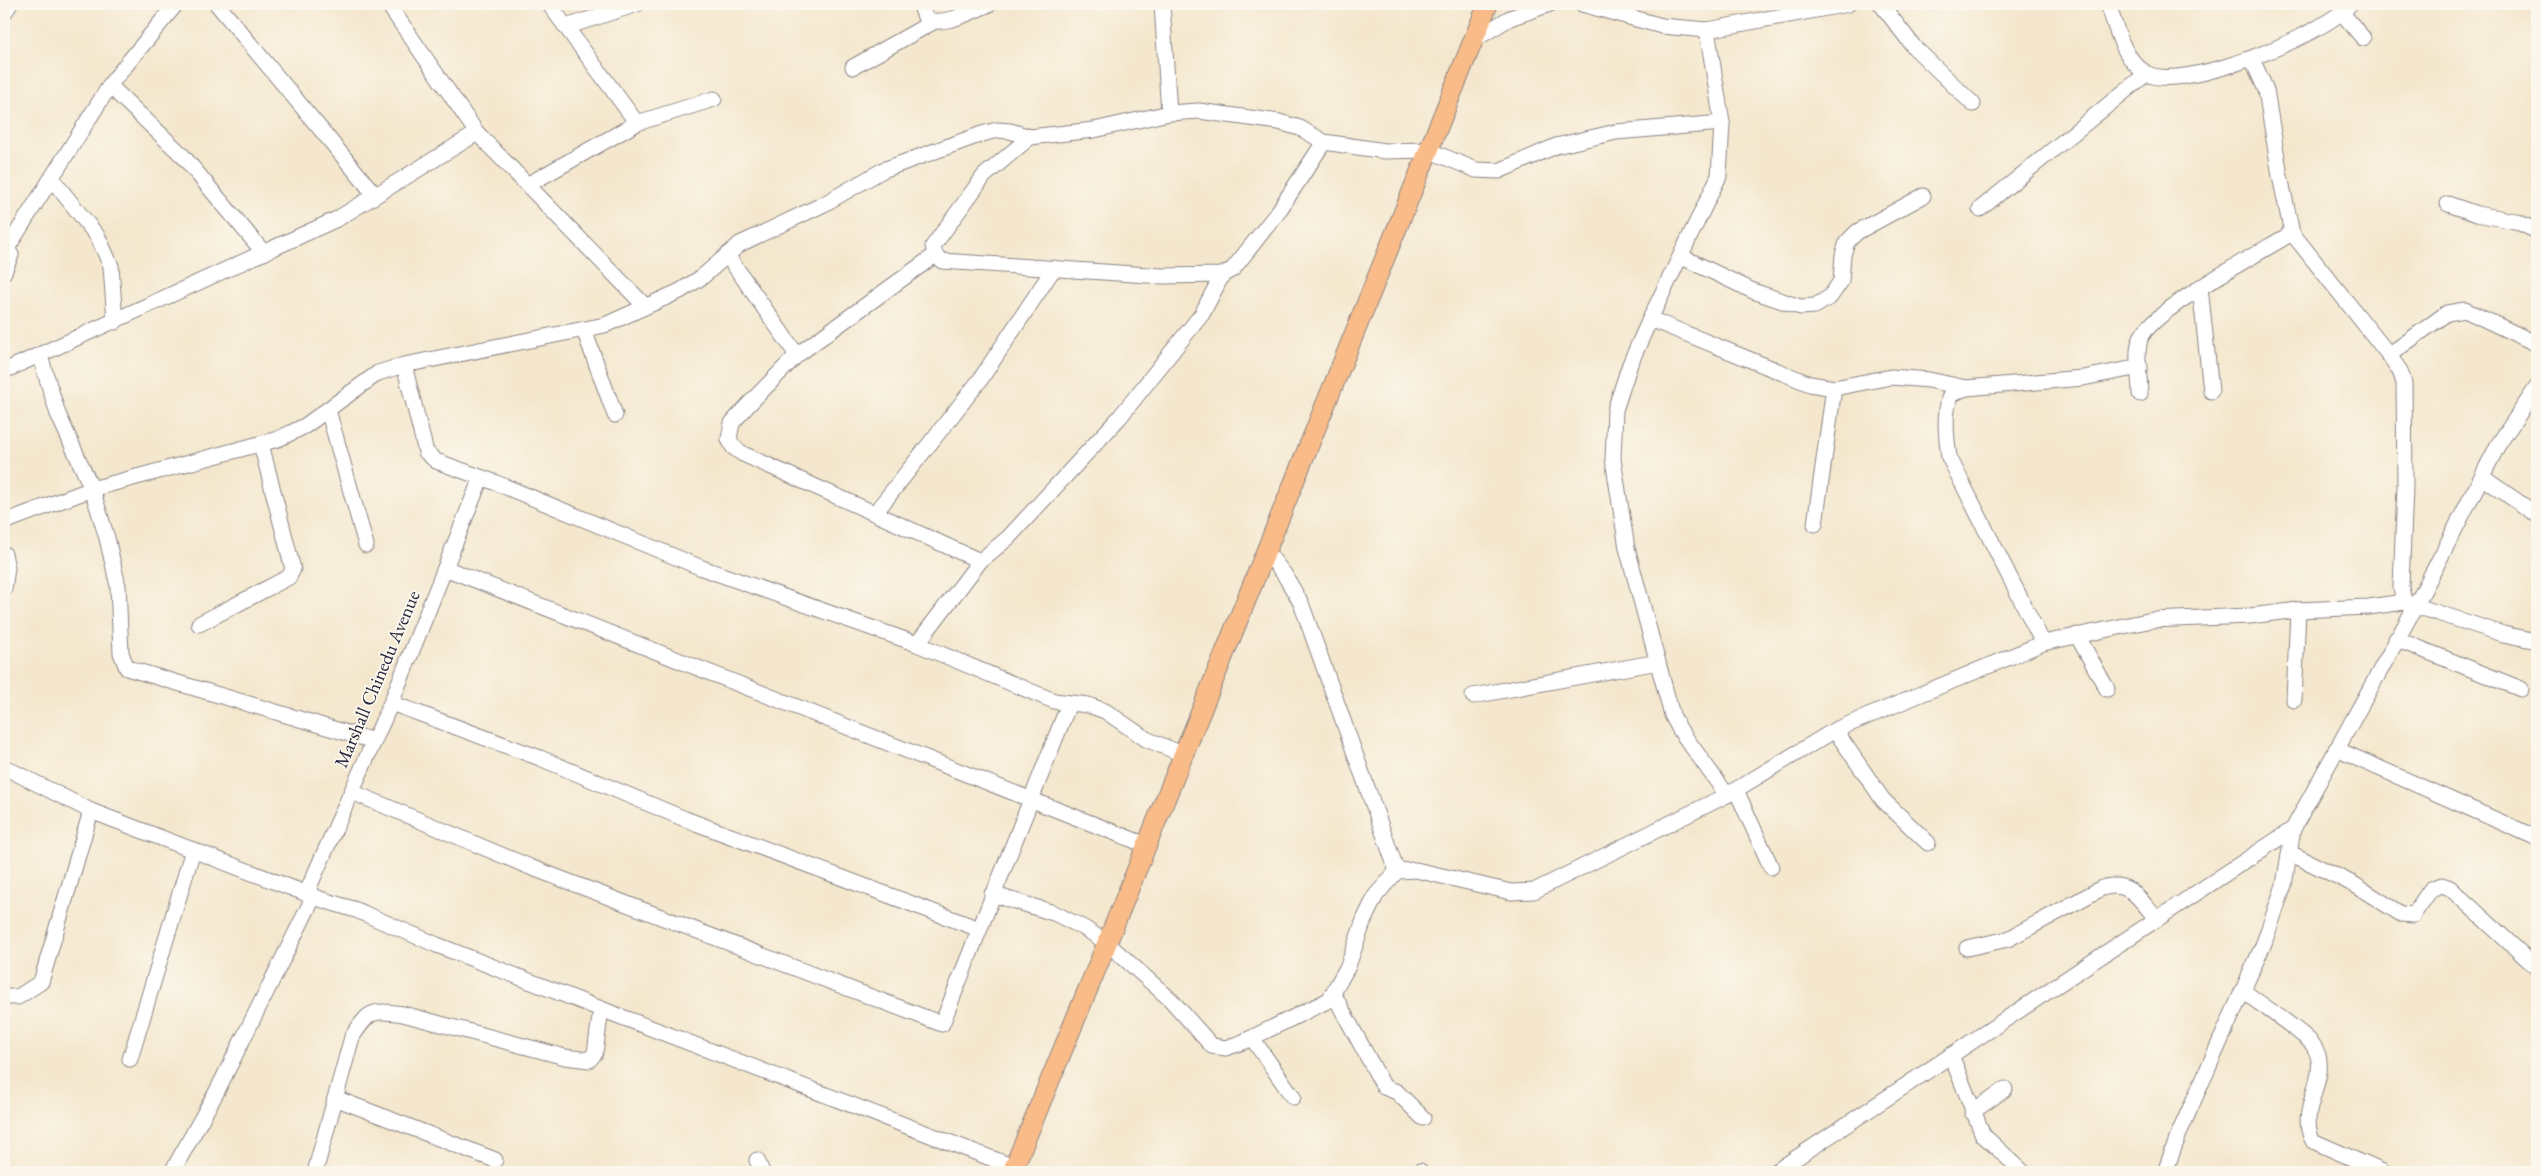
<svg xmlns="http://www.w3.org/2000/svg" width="2541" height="1176" viewBox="0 0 2541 1176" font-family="'EB Garamond',serif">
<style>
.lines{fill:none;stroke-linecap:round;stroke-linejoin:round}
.minor-casing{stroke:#8b8484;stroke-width:17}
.major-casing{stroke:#8b8484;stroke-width:21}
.minor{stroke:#fff;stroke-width:15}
.major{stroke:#f9bc89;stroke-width:19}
.labels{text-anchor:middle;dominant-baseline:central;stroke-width:4;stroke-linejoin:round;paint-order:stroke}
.street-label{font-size:19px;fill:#22223b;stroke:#fbf7ec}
</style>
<rect width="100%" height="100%" fill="#fbf7ec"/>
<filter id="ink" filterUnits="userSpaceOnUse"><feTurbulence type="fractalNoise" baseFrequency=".02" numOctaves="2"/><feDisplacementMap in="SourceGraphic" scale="10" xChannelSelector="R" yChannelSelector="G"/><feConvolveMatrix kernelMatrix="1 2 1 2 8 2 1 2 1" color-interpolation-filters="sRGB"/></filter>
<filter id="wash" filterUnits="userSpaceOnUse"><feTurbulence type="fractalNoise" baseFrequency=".0096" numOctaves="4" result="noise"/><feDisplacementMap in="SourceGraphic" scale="20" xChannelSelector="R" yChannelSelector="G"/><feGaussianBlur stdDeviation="1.12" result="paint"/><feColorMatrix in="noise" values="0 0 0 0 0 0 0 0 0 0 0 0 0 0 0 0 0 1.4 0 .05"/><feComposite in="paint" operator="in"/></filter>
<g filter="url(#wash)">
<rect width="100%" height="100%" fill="#f4e7cd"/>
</g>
<g filter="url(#ink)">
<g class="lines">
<defs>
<g id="minor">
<path d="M217,4l158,191"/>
<path d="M388,4l89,129 168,173"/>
<path d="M549,4l88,119 77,-24"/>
<path d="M920,4l6,15c19,8 45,-8 64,-15"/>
<path d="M1162,4l7,109 30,-2 80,11 21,6 24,14 61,9 43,-1 48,20 23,1 57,-25 60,-14 106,-9"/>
<path d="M1582,4l80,22 45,4 141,-26"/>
<path d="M1881,4l33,43 59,57"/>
<path d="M2108,4c8,23 15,56 38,69 34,21 179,-38 204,-69"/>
<path d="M4,13l6,-9"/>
<path d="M2342,13l21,25"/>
<path d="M566,27l71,-23"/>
<path d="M1707,30l15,93 -3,53 -69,143 -20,45 -15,46 -2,49 14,89 45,167 8,15 47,65"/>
<path d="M1472,41l38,-23 40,-14"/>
<path d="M2252,59l14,31 14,86 12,57 97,122 11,16 4,12 1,104 -4,100 3,15"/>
<path d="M853,67l80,-45"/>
<path d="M111,87l71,68 82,98"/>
<path d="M1030,137l-46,39 -51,70 2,9 7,6 220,15 60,-1 11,-6 45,-57 46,-70"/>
<path d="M52,179l46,58 13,29 4,56"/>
<path d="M529,184l108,-61"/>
<path d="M2448,204l29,10 38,7 22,10"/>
<path d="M1980,209l166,-135"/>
<path d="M4,244l7,11 -7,17"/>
<path d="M8,247l104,-165 64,-78"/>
<path d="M727,255l70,100"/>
<path d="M935,255l-138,100 -47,48 -18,20 -3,16 4,8 10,7 237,107"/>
<path d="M1682,257l71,34 47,16 15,-1 15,-9 11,-16 2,-26 4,-13 10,-10 66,-36"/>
<path d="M2200,287l11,104"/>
<path d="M1650,319l160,65 24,4 57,-11 38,3 37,8"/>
<path d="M584,330l31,85"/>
<path d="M2389,355l58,-42 18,-3 72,34"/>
<path d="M40,356l18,58 34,75 15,49 11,48 3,67 6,15 247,73"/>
<path d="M404,365l22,87 10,9 58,21 208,86 215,76 137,57 34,4 17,6 41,28 36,15"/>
<path d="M4,371l333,-152 140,-86"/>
<path d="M2140,394c0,-17 -5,-38 0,-54 9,-29 123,-89 152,-107"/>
<path d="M328,410l38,135"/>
<path d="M2482,477l55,38"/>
<path d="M875,513l105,-133 74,-112"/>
<path d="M4,522l88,-33 186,-50 27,-13 73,-53 26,-8 201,-40 75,-34 22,-14 38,-33 84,-40 59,-34 99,-36 15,-4 13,1 20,6 64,-7 75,-17"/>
<path d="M1815,524l19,-136"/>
<path d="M1265,550l19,24 17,29 96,268"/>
<path d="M4,554l3,14 -3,21"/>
<path d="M445,568l701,277"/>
<path d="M199,624l90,-47 4,-8 -32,-125"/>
<path d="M2077,635l30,54"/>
<path d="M2396,639l125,50"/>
<path d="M2043,643l-94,-186c-3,-22 -5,-41 1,-62l16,-7 117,-10 57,-11"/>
<path d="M917,644l63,-83 28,-23 111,-120 83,-104 20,-39"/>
<path d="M1473,696l185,-34"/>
<path d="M2294,700l4,-90"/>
<path d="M391,703l149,55 145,61 294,110"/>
<path d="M1835,730l48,70 45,43"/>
<path d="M2336,749l201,89"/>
<path d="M4,767l87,44 232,89 33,10 81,35 164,64"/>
<path d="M1736,790l35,77"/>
<path d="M352,792l178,75 412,157 127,-320"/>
<path d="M2290,853l65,32 46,29 12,1 18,-26 11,-4 8,3 87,80"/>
<path d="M306,894l85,-191 90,-225"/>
<path d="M992,894l62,19 30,15 23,15 64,57 41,46 14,2 17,-6 86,-42 19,-34 16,-46 12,-25 21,-24 19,-1 95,22 23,-1 193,-96 108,-65 208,-87 109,-23 98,-4 48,-6 71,-3 35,-5 99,32 34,7"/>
<path d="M1967,948l41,-9 94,-51c29,-9 38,13 55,31"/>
<path d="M2243,991c14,11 63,43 70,54 21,31 -18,63 0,96l70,31"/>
<path d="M1333,993l51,94 13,5 26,26"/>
<path d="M4,997h14l23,-15 50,-171"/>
<path d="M1252,1038l41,59"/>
<path d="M1951,1055l32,80 40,37"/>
<path d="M130,1059l63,-209"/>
<path d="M335,1098l160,62"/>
<path d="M1972,1112l33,-23"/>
<path d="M757,1160l5,12"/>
<path d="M1420,1171l1,1"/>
<path d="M172,1172l45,-81 97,-195"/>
<path d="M315,1172l37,-135c18,-27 19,-27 51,-23l162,43 24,3 6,-7 6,-44 413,158"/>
<path d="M1775,1172l518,-343"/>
<path d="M2165,1172l15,-41 84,-188 20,-58 9,-56 122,-222 83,-162 39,-58"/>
</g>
<path id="major" d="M1012,1172l95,-229 381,-939"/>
</defs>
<use href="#minor" class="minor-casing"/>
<use href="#major" class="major-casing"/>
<use href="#minor" class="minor"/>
<use href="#major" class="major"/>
</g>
</g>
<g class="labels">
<g class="street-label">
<text transform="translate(377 679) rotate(-67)">Marshall Chinedu Avenue</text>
</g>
</g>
<rect width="2541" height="1176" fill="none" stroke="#fbf7ec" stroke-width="20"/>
</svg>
